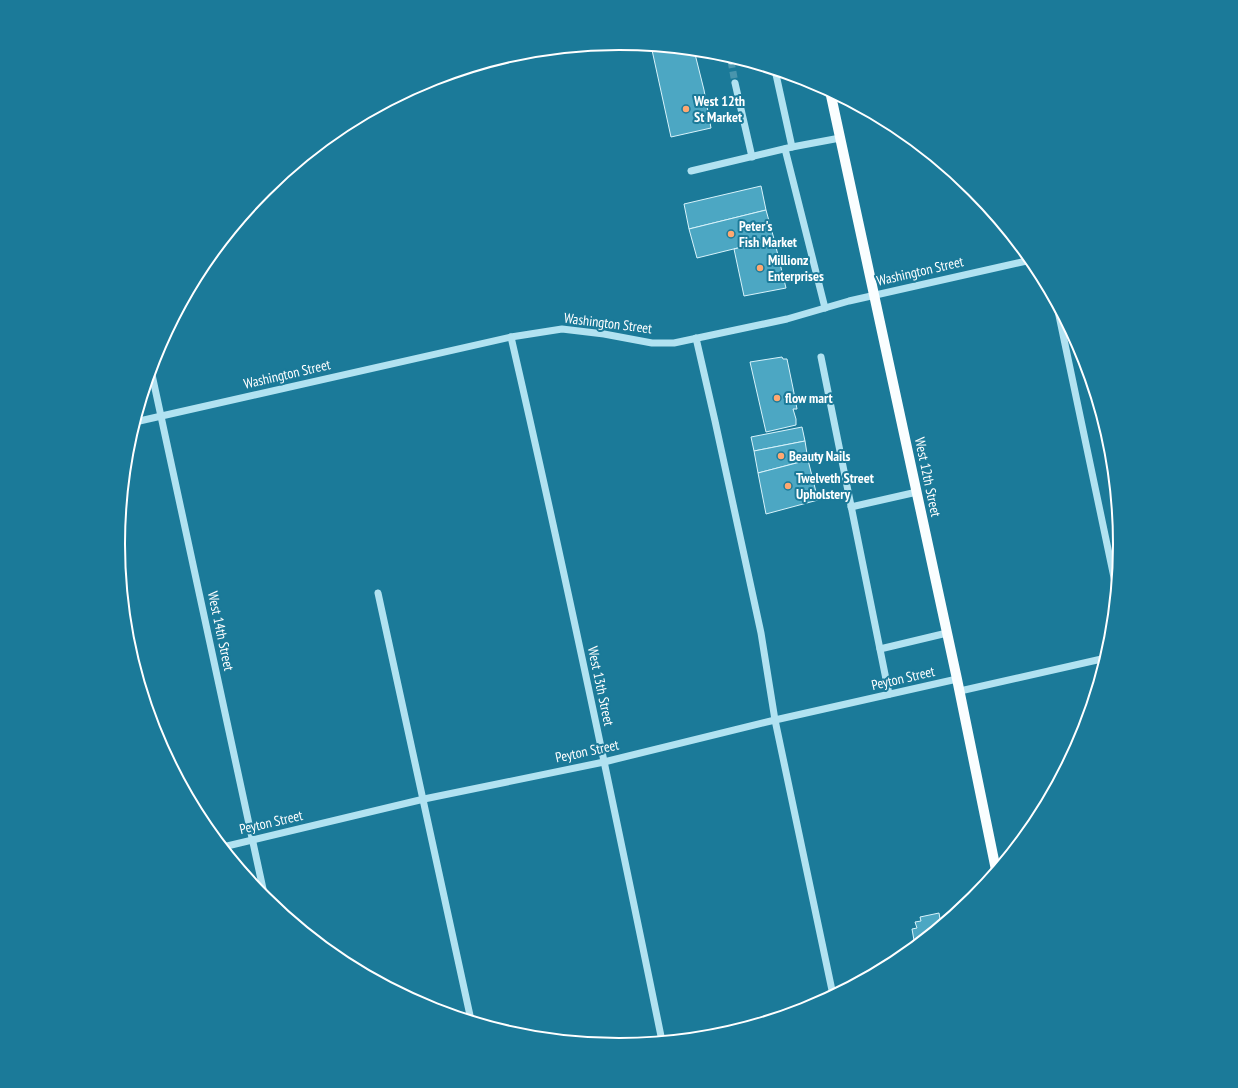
<svg xmlns="http://www.w3.org/2000/svg" width="1238" height="1088" viewBox="0 0 1238 1088" font-family="'PT Sans Narrow',sans-serif">
<style>
.building{fill:#4ca7c3;stroke:#d8f3fb}
.lines{fill:none;stroke-linecap:round;stroke-linejoin:round}
.minor-tunnel{stroke:#4995ad;stroke-width:7;stroke-dasharray:7 3.5;stroke-linecap:butt}
.minor{stroke:#b1e2f1;stroke-width:7}
.major{stroke:#fafeff;stroke-width:10}
.poi-dot{fill:#ffa870;stroke:#1b7a99;stroke-width:1.5}
.labels{text-anchor:middle;dominant-baseline:central;stroke-width:4;stroke-linejoin:round;paint-order:stroke}
.poi-label{font-size:14px;font-weight:bold;fill:#fff;stroke:#1b7a99;text-anchor:start}
.street-label{font-size:14px;fill:#fff;stroke:#1b7a99}
.rim{fill:none;stroke:#fff;stroke-width:2}
</style>
<rect width="100%" height="100%" fill="#1b7a99"/>
<g class="building">
<path d="M664,47l30,3 10,40 7,38 -40,9 -19,-87z"/>
<path d="M761,186l5,24 -77,19 -5,-25z"/>
<path d="M766,210l8,29 -77,19 -8,-29z"/>
<path d="M774,239l12,49 -42,8 -10,-47z"/>
<path d="M782,357l1,2h4l6,29 4,21h-4l3,10v6l-30,7 -16,-70z"/>
<path d="M802,427l3,14 -51,10 -3,-14z"/>
<path d="M805,441l3,19 -50,13 -4,-22z"/>
<path d="M808,460l10,40 -52,14 -8,-41z"/>
<path d="M939,913l2,12 -26,21 -3,-17 5,-1 -2,-6 6,-1 -1,-4z"/>
</g>
<g class="lines">
<path class="minor-tunnel" d="M731,61l4,22"/>
<g class="minor">
<path d="M730,57l1,4"/>
<path d="M735,83l17,74"/>
<path d="M909,137v2"/>
<path d="M792,147l48,-9"/>
<path d="M785,149l40,159"/>
<path d="M691,171l101,-24 -17,-77"/>
<path d="M1057,306l59,281"/>
<path d="M511,337c54,234 103,469 151,704"/>
<path d="M696,338l19,83 46,212 14,87 58,275"/>
<path d="M821,357l68,337"/>
<path d="M151,370l114,528"/>
<path d="M135,422l376,-85 51,-8 42,5 48,9h22l113,-24 62,-18 182,-41"/>
<path d="M851,507l66,-15"/>
<path d="M378,593l93,427"/>
<path d="M880,649l67,-16"/>
<path d="M960,691l146,-33"/>
<path d="M223,847l201,-48 180,-37 171,-42 182,-41"/>
</g>
<path class="major" d="M830,91l127,588 39,191"/>
</g>
<g class="poi-dot">
<circle cx="686" cy="109" r="4"/>
<circle cx="731" cy="234" r="4"/>
<circle cx="760" cy="268" r="4"/>
<circle cx="777" cy="398" r="4"/>
<circle cx="781" cy="456" r="4"/>
<circle cx="788" cy="486" r="4"/>
</g>
<g class="labels">
<g class="poi-label">
<text x="694" y="101">West 12th<tspan x="694" dy="16">St Market</tspan></text>
<text x="739" y="226">Peter's<tspan x="739" dy="16">Fish Market</tspan></text>
<text x="768" y="260">Millionz<tspan x="768" dy="16">Enterprises</tspan></text>
<text x="785" y="398">flow mart</text>
<text x="789" y="456">Beauty Nails</text>
<text x="796" y="478">Twelveth Street<tspan x="796" dy="16">Upholstery</tspan></text>
</g>
<g class="street-label">
<text transform="translate(920 271) rotate(-13)">Washington Street</text>
<text transform="translate(608 323) rotate(7)">Washington Street</text>
<text transform="translate(287 374) rotate(-13)">Washington Street</text>
<text transform="translate(928 477) rotate(78)">West 12th Street</text>
<text transform="translate(221 631) rotate(78)">West 14th Street</text>
<text transform="translate(903 678) rotate(-13)">Peyton Street</text>
<text transform="translate(601 686) rotate(78)">West 13th Street</text>
<text transform="translate(587 751) rotate(-12)">Peyton Street</text>
<text transform="translate(271 822) rotate(-13)">Peyton Street</text>
</g>
</g>
<path d="M0 0H1238V1088H0ZM125 544a494 494 0 1 1 988 0a494 494 0 1 1-988 0Z" fill="#1b7a99" fill-rule="evenodd"/>
<path class="rim" d="M125 544a494 494 0 1 1 988 0a494 494 0 1 1-988 0Z"/>
</svg>
